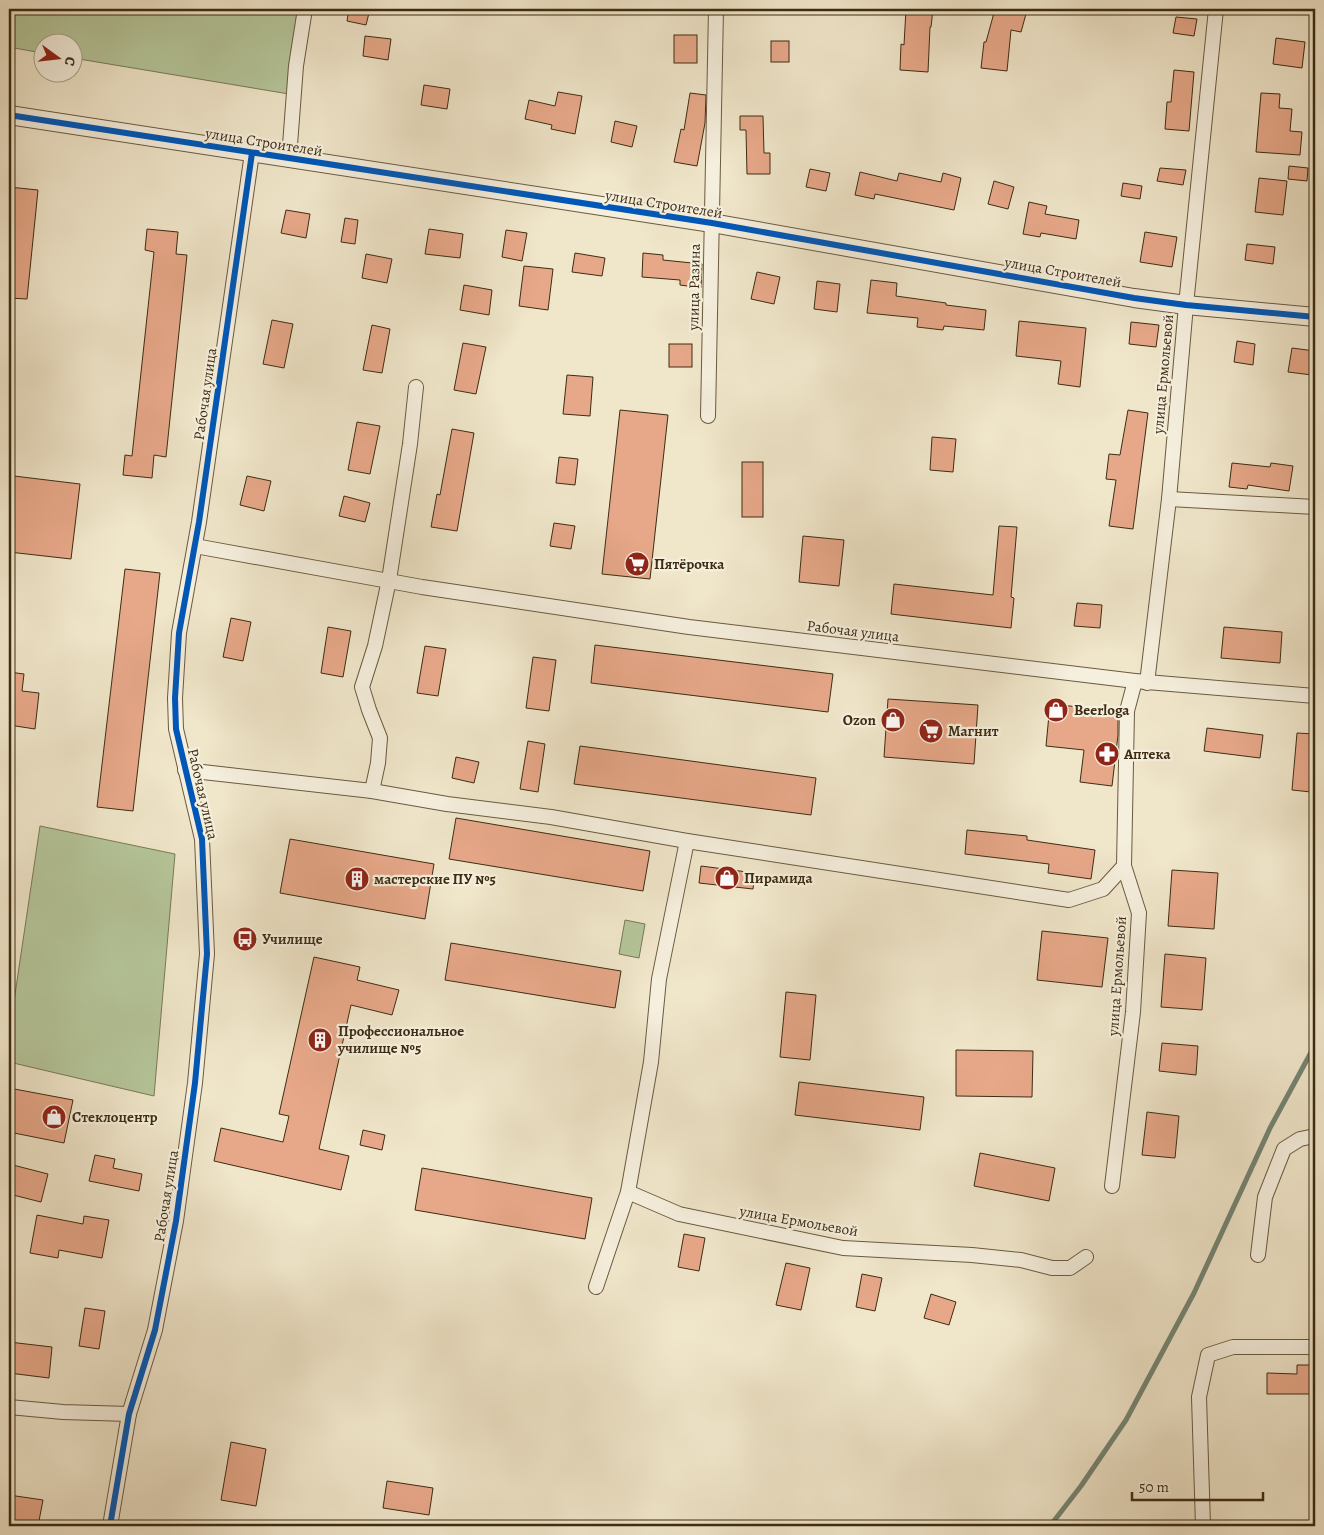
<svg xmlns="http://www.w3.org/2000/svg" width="1324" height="1535" viewBox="0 0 1324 1535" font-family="Alegreya,serif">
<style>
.green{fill:#b5c69a;stroke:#797956}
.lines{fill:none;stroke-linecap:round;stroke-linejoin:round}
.stream{stroke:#758574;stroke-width:5}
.building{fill:#e7a889;stroke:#3d2c13}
.minor-casing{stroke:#6a5a41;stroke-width:16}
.tertiary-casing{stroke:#6a5a41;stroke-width:20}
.minor{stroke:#f5efdd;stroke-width:14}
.tertiary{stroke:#f5efdd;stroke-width:18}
.cycleway-casing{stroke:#f5efdd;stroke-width:9}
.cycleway{stroke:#0057b8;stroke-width:6}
.labels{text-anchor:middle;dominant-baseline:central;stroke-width:4.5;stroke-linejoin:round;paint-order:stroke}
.street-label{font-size:15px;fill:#3d2c13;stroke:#f5efdd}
.poi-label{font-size:15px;font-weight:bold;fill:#3d2c13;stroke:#f5efdd;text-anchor:start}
</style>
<rect width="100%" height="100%" fill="#f0e6ca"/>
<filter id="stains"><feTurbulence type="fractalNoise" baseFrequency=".004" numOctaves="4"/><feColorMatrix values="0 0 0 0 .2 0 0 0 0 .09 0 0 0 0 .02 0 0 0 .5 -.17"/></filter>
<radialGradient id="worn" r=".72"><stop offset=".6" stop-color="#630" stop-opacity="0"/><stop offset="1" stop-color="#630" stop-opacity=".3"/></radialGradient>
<g class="green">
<path d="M9,9h291l-11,85 -216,-36 -1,-16h-30v11l-33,-6z"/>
<path d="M40,826l135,28 -21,242 -145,-34v-27z"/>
<path d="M625,920l20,4 -6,34 -20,-4z"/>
</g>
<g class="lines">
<path class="stream" d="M1050,1526l31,-40 45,-66 68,-127 76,-165 45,-83"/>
</g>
<g class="building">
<path d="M349,9h21l-4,16 -19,-4z"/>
<path d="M906,9h27l-2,18h-1l-2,45 -28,-2 1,-26 3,1z"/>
<path d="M995,9h10l21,5 -5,18 -10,-2 -4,41 -26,-3 3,-26h2z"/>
<path d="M1176,17l21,2 -3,17 -21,-3z"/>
<rect x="674" y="35" width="23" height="28"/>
<path d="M365,36l26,3 -3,21 -25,-4z"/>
<path d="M1276,38l29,4 -3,26 -29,-4z"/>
<rect x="771" y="41" width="18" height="21"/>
<path d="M1174,70l20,2 -5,59 -24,-2 2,-27h4z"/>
<path d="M424,85l26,4 -3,20 -26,-4z"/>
<path d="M558,92l24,4 -7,38 -24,-5 1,-4 -27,-6 4,-19 26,6z"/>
<path d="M690,93l16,2 -1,28 -8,43 -23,-4 7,-33 3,1z"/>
<path d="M1261,93l19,1 -1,14 13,1 -2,22 12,1 -2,23 -44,-3z"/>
<path d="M740,116h23l1,37h6v21h-23l-1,-44h-6z"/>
<path d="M615,121l22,5 -5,21 -21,-5z"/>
<path d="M1289,166l19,2 -1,13 -19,-2z"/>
<path d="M1160,168l26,2 -3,15 -26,-4z"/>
<path d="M810,169l20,4 -4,18 -20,-4z"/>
<path d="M860,172l37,9 2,-8 42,9 2,-9 18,5 -7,32 -79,-16 -1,5 -19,-4z"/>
<path d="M1259,178l28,3 -4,34 -28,-3z"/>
<path d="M994,181l20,6 -6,22 -20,-5z"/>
<path d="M1123,183l19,3 -2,13 -19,-3z"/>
<path d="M9,187l29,3 -11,109 -18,-1z"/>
<path d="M1029,202l18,4 -2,8 34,6 -3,19 -35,-6 -1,4 -17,-3z"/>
<path d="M286,210l24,4 -4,24 -25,-5z"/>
<path d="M345,218l13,2 -3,24 -14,-2z"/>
<path d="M147,229l31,3 -2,22 11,1 -21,202 -12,-2 -2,23 -29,-3 2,-20 7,1 22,-204 -9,-2z"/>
<path d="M429,229l34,5 -3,24 -35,-4z"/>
<path d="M506,230l21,3 -5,28 -20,-4z"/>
<path d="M1145,232l32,5 -5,30 -32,-5z"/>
<path d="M1247,244l28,3 -2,17 -28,-4z"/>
<path d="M575,253l30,5 -3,18 -30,-4z"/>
<path d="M643,253l20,2v5l39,4 -1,24 -21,-3v-5l-38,-3z"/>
<path d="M366,254l26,5 -5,24 -25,-5z"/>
<path d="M524,266l29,3 -5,41 -29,-4z"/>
<path d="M757,272l23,5 -6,27 -23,-5z"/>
<path d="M871,280l26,3 -1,13 50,7v2l40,5 -2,20 -40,-4 -1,4 -26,-3 1,-9 -51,-5z"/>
<path d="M817,281l23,3 -3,28 -23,-3z"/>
<path d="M464,285l28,5 -3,25 -29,-5z"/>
<path d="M272,320l21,4 -9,44 -21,-4z"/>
<path d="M1019,321l67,7 -6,59 -22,-3 3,-23 -45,-5z"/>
<path d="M1131,322l28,3 -3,22 -27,-3z"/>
<path d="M372,325l18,4 -8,44 -19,-3z"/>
<path d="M1237,341l18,3 -2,21 -19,-3z"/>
<path d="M463,343l23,4 -10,47 -22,-4z"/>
<rect x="669" y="344" width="23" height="23"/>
<path d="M1292,348l23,3 -3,24 -24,-3z"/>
<path d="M567,375l26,2 -3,39 -27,-2z"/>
<path d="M620,410l48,5 -18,164 -48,-5z"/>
<path d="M1128,410l20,3 -15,116 -24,-3 7,-46 -10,-1 3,-25 11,1z"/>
<path d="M357,422l23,4 -10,48 -22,-4z"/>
<path d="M452,429l22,4 -17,98 -26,-4 6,-33 3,1z"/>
<path d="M932,437l24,2 -3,33 -23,-2z"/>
<path d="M559,457l19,2 -3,26 -19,-2z"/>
<rect x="742" y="462" width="21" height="55"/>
<path d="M1232,463l38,4 1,-4 22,3 -4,25 -41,-6 -1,4 -18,-2z"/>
<path d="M14,476l66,8 -9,75 -62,-7v-33z"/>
<path d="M247,476l24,5 -7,30 -24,-6z"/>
<path d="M344,496l26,7 -5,19 -26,-6z"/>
<path d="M554,523l21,3 -4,23 -21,-3z"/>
<path d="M999,526l18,1 -6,70 3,1 -3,30 -120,-14 3,-30 99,11z"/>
<path d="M803,536l41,4 -5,46 -40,-4z"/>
<path d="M125,569l35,4 -27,238 -36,-4z"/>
<path d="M1077,603l25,2 -2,23 -26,-2z"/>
<path d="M231,618l20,4 -8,39 -20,-4z"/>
<path d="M328,627l23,4 -8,46 -22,-4z"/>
<path d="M1224,627l58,5 -2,31 -59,-5z"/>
<path d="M595,645l238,29 -5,38 -237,-29z"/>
<path d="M425,646l21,3 -8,47 -21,-3z"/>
<path d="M533,657l23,3 -7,51 -23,-3z"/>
<path d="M9,672l15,2 -2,17 17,2 -4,36 -26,-4z"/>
<path d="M888,699l90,6 -4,59 -90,-7z"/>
<path d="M1050,704l68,7v24l-6,51 -32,-4 4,-32 -38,-4z"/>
<path d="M1207,728l56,7 -3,23 -56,-7z"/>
<path d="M1297,733l18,1 -4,58 -19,-2z"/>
<path d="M528,741l17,3 -7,48 -18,-3z"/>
<path d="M580,746l236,32 -5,37 -237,-31z"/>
<path d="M456,757l23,5 -5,21 -22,-5z"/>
<path d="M456,818l194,33 -7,40 -194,-32z"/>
<path d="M967,830l60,6v4l68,10 -4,29 -43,-6 1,-9 -84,-10z"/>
<path d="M290,839l144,25 -9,55 -145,-26z"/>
<path d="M701,866l54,7 -2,16 -54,-6z"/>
<path d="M1172,870l46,3 -4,56 -46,-3z"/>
<path d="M1042,931l66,7 -6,49 -65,-7z"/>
<path d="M451,943l170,28 -6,37 -170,-28z"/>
<path d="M1165,954l41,4 -4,52 -41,-3z"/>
<path d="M314,957l46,10 -3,13 42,10 -7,25 -41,-10 -32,144 30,7 -8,34 -127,-29 7,-33 62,14 6,-26 -10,-2z"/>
<path d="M786,992l30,3 -6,65 -30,-3z"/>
<path d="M1162,1043l36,3 -2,29 -37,-4z"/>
<path d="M956,1050l77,1 -1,46 -76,-1z"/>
<path d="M799,1082l125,15 -4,33 -125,-15z"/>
<path d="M9,1088l64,12 -9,43 -55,-11z"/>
<path d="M1147,1112l32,4 -4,42 -33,-3z"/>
<path d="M363,1130l22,5 -3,15 -22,-5z"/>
<path d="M980,1153l75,15 -6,33 -75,-15z"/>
<path d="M95,1155l20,4 -2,9 29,6 -3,17 -50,-10z"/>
<path d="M9,1164l39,10 -7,28 -32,-8z"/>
<path d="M422,1168l170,30 -7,41 -170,-29z"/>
<path d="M37,1215l46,9 1,-8 25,4 -7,38 -43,-8 -1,8 -28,-5z"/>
<path d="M684,1234l21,4 -6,33 -21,-4z"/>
<path d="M786,1263l24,5 -9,42 -25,-5z"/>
<path d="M862,1274l20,4 -7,33 -19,-4z"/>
<path d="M931,1294l25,8 -7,23 -25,-7z"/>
<path d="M85,1308l20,3 -6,38 -20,-3z"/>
<path d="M9,1342l43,5 -3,31 -40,-5z"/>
<path d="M1297,1365h18v29h-48v-21l30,1z"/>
<path d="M231,1442l35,7 -10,57 -35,-6z"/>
<path d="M387,1481l46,7 -4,27 -46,-7z"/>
<path d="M9,1495l34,5 -5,26h-29z"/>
</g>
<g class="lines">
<defs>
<g id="minor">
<path d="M289,158l7,-92 9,-57"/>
<path d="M708,416l8,-407"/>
<path d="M1169,499l146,8"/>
<path d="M195,546l227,41 267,40 446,54 180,15"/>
<path d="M1147,683l22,-184 17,-194 30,-296"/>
<path d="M185,770l187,21 75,13 104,13 136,24 382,59 34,-11 21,-23"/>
<path d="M372,791l6,-28 2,-25 -11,-28 -7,-23 13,-41 14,-66 21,-136 6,-57"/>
<path d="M1112,1186l21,-174 6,-99 -15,-47 3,-155 8,-30"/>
<path d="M628,1192l51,22 164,34 129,7 49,5 31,8h18l16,-11"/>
<path d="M1258,1255l7,-58 19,-48 16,-10 15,-3"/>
<path d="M596,1287l32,-95 23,-130 8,-83 28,-138"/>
<path d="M9,1407l54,5 66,2"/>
<path d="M110,1526l19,-112 26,-84 21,-109 19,-138 12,-129 -5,-115 -26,-110 -1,-31 4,-65 20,-111 53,-369"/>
<path d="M1203,1526l-4,-129 9,-42 25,-8h82"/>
</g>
<path id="tertiary" d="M9,115l703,108 422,75 52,7 129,12"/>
</defs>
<use href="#minor" class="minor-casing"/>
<use href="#tertiary" class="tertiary-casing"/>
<use href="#minor" class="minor"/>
<use href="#tertiary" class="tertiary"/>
<defs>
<g id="cycleway">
<path d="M9,115l703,108 422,75 52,7 129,12"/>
<path d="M110,1526l19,-112 26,-84 21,-109 19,-138 12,-129 -5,-115 -26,-110 -1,-31 4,-65 20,-111 53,-369"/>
</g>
</defs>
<use href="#cycleway" class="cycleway-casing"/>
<use href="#cycleway" class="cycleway"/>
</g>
<defs>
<symbol id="supermarket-disc" viewBox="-11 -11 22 22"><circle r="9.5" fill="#8f2418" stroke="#f5efdd"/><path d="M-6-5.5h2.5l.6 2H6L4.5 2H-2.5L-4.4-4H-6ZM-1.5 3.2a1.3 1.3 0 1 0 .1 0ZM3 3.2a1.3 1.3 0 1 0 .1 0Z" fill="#fff"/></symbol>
<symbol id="shop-disc" viewBox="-11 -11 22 22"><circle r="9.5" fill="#8f2418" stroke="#f5efdd"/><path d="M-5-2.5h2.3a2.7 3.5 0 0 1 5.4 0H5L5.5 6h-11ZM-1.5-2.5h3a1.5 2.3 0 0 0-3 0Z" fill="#fff"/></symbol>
<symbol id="pharmacy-disc" viewBox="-11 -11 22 22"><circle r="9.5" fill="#8f2418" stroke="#f5efdd"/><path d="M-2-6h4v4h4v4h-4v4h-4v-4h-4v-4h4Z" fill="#fff"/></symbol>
<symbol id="building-disc" viewBox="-11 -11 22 22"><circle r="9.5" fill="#8f2418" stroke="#f5efdd"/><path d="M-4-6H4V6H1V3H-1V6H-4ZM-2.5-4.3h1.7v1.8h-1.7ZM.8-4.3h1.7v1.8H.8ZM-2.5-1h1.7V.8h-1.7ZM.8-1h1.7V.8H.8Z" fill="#fff"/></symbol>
<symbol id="bus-disc" viewBox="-11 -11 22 22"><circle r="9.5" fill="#8f2418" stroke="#f5efdd"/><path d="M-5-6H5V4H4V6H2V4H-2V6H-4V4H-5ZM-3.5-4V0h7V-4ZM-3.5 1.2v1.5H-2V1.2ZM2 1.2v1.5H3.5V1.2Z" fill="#fff"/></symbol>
</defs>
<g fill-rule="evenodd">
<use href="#supermarket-disc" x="623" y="550" width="28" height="28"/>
<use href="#shop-disc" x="1042" y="696" width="28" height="28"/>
<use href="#shop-disc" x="879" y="706" width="28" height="28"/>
<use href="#supermarket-disc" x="917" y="717" width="28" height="28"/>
<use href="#pharmacy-disc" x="1093" y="740" width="28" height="28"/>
<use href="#shop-disc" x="713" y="864" width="28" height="28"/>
<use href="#building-disc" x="343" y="865" width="28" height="28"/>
<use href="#bus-disc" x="231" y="925" width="28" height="28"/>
<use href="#building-disc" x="306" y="1026" width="28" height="28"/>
<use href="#shop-disc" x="40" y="1103" width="28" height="28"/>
</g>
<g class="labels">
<g class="street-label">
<text transform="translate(264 142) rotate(9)">улица Строителей</text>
<text transform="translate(664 204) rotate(9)">улица Строителей</text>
<text transform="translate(1063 272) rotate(10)">улица Строителей</text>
<text transform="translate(694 287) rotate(-89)">улица Разина</text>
<text transform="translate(1163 374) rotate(-85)">улица Ермольевой</text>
<text transform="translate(205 394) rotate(-82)">Рабочая улица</text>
<text transform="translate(853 631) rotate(7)">Рабочая улица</text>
<text transform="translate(203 794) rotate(77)">Рабочая улица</text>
<text transform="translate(1117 976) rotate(-86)">улица Ермольевой</text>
<text transform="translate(166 1196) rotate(-81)">Рабочая улица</text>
<text transform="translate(799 1221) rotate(10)">улица Ермольевой</text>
</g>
<g class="poi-label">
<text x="654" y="564">Пятёрочка</text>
<text x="1074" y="710">Beerloga</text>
<text x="876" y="720" text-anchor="end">Ozon</text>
<text x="948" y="731">Магнит</text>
<text x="1124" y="754">Аптека</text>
<text x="744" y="878">Пирамида</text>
<text x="374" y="879">мастерские ПУ №5</text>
<text x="262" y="939">Училище</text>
<text x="338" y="1031">Профессиональное<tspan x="338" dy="17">училище №5</tspan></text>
<text x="72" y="1117">Стеклоцентр</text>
</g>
</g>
<rect width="1324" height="1535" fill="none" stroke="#f0e6ca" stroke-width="30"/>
<rect x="10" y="10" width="1304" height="1515" fill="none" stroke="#3d2c13" stroke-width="2.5"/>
<rect x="15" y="15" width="1294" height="1505" fill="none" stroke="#3d2c13"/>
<g transform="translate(58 58) rotate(105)"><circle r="24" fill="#f5efdd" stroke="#aba18c"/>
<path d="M0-4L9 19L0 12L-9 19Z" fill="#8f2418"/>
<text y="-8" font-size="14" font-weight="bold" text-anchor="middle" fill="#3d2c13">С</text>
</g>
<path d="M1132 1492v8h131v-8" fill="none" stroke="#3d2c13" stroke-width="2.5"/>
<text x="1139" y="1492" font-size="15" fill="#3d2c13" stroke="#f5efdd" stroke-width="4" paint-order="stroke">50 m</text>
<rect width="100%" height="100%" filter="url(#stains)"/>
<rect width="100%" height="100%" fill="url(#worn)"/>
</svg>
